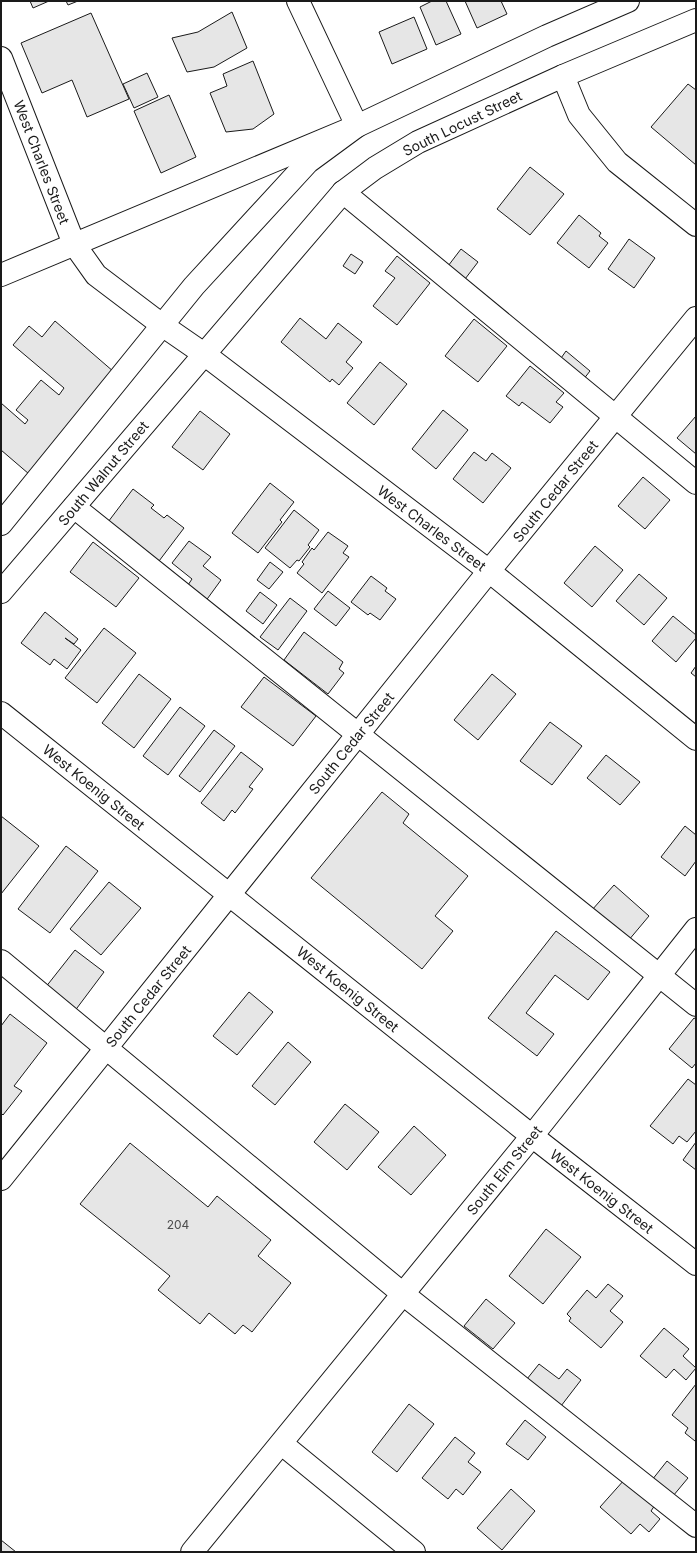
<svg xmlns="http://www.w3.org/2000/svg" width="697" height="1553" viewBox="0 0 697 1553" font-family="Inter,sans-serif">
<style>
.building{fill:#e6e6e6;stroke:#1a1a1a}
.lines{fill:none;stroke-linecap:round;stroke-linejoin:round}
.minor-casing{stroke:#1a1a1a;stroke-width:24}
.major-casing{stroke:#1a1a1a;stroke-width:24}
.minor{stroke:#fff;stroke-width:22}
.major{stroke:#fff;stroke-width:22}
.labels{text-anchor:middle;dominant-baseline:central;stroke-width:3;stroke-linejoin:round;paint-order:stroke}
.number-label{font-size:12px;fill:#4d4d4d}
.street-label{font-size:14px;fill:#1a1a1a;stroke:#fff}
</style>
<rect width="100%" height="100%" fill="#fff"/>
<g class="building">
<path d="M30,1h19l-16,7z"/>
<path d="M66,1h12l-10,4z"/>
<path d="M432,1h14l15,33 -25,11 -16,-38z"/>
<path d="M465,1h36l6,13 -30,14z"/>
<path d="M232,12l15,36 -33,19 -27,5 -15,-34 26,-6z"/>
<path d="M91,13l38,86 -42,18 -15,-37 -30,13 -21,-50z"/>
<path d="M414,17l13,32 -35,15 -13,-32z"/>
<path d="M253,61l21,53 -21,15 -27,3 -16,-39 17,-7 -4,-12z"/>
<path d="M147,73l11,24 -24,11 -11,-24z"/>
<path d="M688,84l8,6v75l-45,-38z"/>
<path d="M169,95l27,62 -35,16 -27,-62z"/>
<path d="M530,167l34,27 -34,41 -33,-26z"/>
<path d="M579,215l22,18 -2,3 9,7 -19,25 -32,-25z"/>
<path d="M629,239l26,19 -21,30 -26,-19z"/>
<path d="M461,249l17,13 -16,21 -17,-13z"/>
<path d="M351,254l12,8 -8,12 -12,-8z"/>
<path d="M397,256l33,27 -33,42 -24,-19 22,-28 -10,-7z"/>
<path d="M300,318l26,21 12,-16 24,19 -16,20 7,6 -14,17 -7,-6 -2,3 -49,-40z"/>
<path d="M474,319l33,27 -29,36 -33,-26z"/>
<path d="M55,321l59,51 -85,102 -28,-24v-47l24,21 3,-4 -12,-10 25,-30 18,15 5,-7 -51,-43 16,-19 13,11z"/>
<path d="M566,351l24,20 -7,9 -24,-19z"/>
<path d="M380,362l27,22 -33,41 -27,-22z"/>
<path d="M530,366l34,27 -8,9 7,5 -13,16 -28,-21 -3,4 -13,-10z"/>
<path d="M443,410l25,20 -32,39 -24,-20z"/>
<path d="M200,411l30,23 -27,36 -31,-23z"/>
<path d="M696,416v38l-19,-16z"/>
<path d="M474,452l12,9 6,-8 19,15 -28,35 -30,-24z"/>
<path d="M643,477l27,23 -25,29 -27,-23z"/>
<path d="M270,483l24,19 -14,18 2,2 -24,31 -26,-20z"/>
<path d="M133,489l21,16 -3,3 13,10 3,-3 17,13 -28,37 -51,-39z"/>
<path d="M294,510l25,20 -11,15 2,2 -11,14 -2,-1 -7,8 -25,-20z"/>
<path d="M328,532l20,14 -5,7 6,4 -27,36 -25,-20 7,-9 -2,-2 10,-14 2,2z"/>
<path d="M189,541l22,16 -8,9 18,14 -16,22 -19,-14 6,-9 -20,-16z"/>
<path d="M93,542l46,36 -23,29 -46,-35z"/>
<path d="M595,546l28,24 -31,37 -28,-24z"/>
<path d="M270,562l13,10 -14,17 -12,-9z"/>
<path d="M639,574l28,24 -23,27 -28,-24z"/>
<path d="M371,576l16,12 -2,3 11,8 -16,21 -10,-7 -2,2 -17,-13z"/>
<path d="M328,591l22,17 -14,18 -22,-17z"/>
<path d="M260,592l17,13 -14,19 -17,-13z"/>
<path d="M290,598l17,13 -29,39 -18,-13z"/>
<path d="M45,612l33,27 -4,5 -9,-6 16,12 -14,19 -13,-10 -4,6 -29,-22z"/>
<path d="M673,616l23,19v3l-20,24 -24,-21z"/>
<path d="M104,628l32,25 -39,50 -32,-25z"/>
<path d="M304,632l39,30 -4,7 5,4 -16,21 -44,-34z"/>
<path d="M696,666v11l-5,-4z"/>
<path d="M139,674l32,25 -37,49 -32,-25z"/>
<path d="M492,674l24,20 -38,46 -24,-20z"/>
<path d="M264,677l52,39 -23,30 -52,-39z"/>
<path d="M180,707l25,19 -37,49 -25,-19z"/>
<path d="M550,722l32,24 -30,39 -32,-24z"/>
<path d="M214,730l21,16 -35,46 -21,-16z"/>
<path d="M241,752l22,17 -14,18 4,2 -18,24 -3,-3 -8,11 -23,-18z"/>
<path d="M606,755l34,27 -20,23 -33,-27z"/>
<path d="M382,792l27,22 -6,9 65,53 -33,40 18,15 -31,38 -111,-91z"/>
<path d="M1,816l38,30 -38,48z"/>
<path d="M685,826l11,9v26l-11,15 -24,-19z"/>
<path d="M66,846l32,25 -48,62 -32,-24z"/>
<path d="M109,882l32,26 -40,47 -31,-26z"/>
<path d="M614,885l35,31 -21,25 -36,-31z"/>
<path d="M556,931l54,41 -22,28 -33,-25 -29,38 28,21 -17,22 -49,-38z"/>
<path d="M75,950l29,22 -30,40 -29,-24z"/>
<path d="M249,992l24,20 -36,43 -24,-19z"/>
<path d="M10,1014l37,29 -33,43 8,5 -19,24 -2,-2v-87z"/>
<path d="M694,1018l2,1v44l-4,5 -23,-19z"/>
<path d="M288,1042l23,20 -36,43 -23,-19z"/>
<path d="M688,1079l8,6v46l-9,11 -8,-6 -6,8 -23,-18z"/>
<path d="M345,1104l34,28 -32,38 -33,-28z"/>
<path d="M414,1126l32,29 -35,40 -33,-28z"/>
<path d="M696,1142v28l-13,-10z"/>
<path d="M130,1143l78,64 9,-11 54,44 -13,16 33,27 -39,49 -9,-7 -8,9 -26,-21 -9,11 -42,-34 12,-14 -90,-72z"/>
<path d="M546,1229l35,28 -38,47 -34,-28z"/>
<path d="M608,1284l15,12 -13,15 13,11 -22,26 -32,-27 2,-3 -4,-4 20,-24 9,8z"/>
<path d="M486,1299l29,24 -22,26 -29,-23z"/>
<path d="M664,1328l25,21 -6,7 13,12 -10,12 -12,-11 -8,9 -26,-22z"/>
<path d="M539,1364l20,15 8,-10 14,11 -20,26 -34,-27z"/>
<path d="M696,1384v56l-1,1 -10,-8 3,-5 -16,-13z"/>
<path d="M409,1404l25,20 -37,48 -25,-20z"/>
<path d="M525,1420l21,17 -18,23 -22,-16z"/>
<path d="M455,1437l20,16 -7,9 13,10 -18,23 -7,-6 -8,10 -26,-21z"/>
<path d="M667,1461l21,17 -15,18 -21,-16z"/>
<path d="M625,1479l30,26 -4,6 9,8 -11,13 -9,-8 -9,10 -31,-27z"/>
<path d="M511,1489l24,22 -33,39 -25,-22z"/>
<path d="M1,1540l15,12h-15z"/>
</g>
<g class="lines">
<defs>
<g id="minor">
<path d="M1,58l73,186 22,31 66,50 42,29 285,217 207,168"/>
<path d="M563,76l16,39 38,47 79,63"/>
<path d="M343,192l353,291"/>
<path d="M1,275l356,-149 -59,-125"/>
<path d="M74,507l622,498"/>
<path d="M1,713l531,423 164,128"/>
<path d="M1,961l402,333 293,232"/>
<path d="M1,1179l488,-608 207,-253"/>
<path d="M282,1444l132,108"/>
<path d="M192,1552l340,-416 164,-207"/>
</g>
<g id="major">
<path d="M1,524l193,-238 114,-124 49,-36 190,-90 81,-35"/>
<path d="M1,592l342,-400 32,-24 43,-26 145,-66 133,-56"/>
</g>
</defs>
<use href="#minor" class="minor-casing"/>
<use href="#major" class="major-casing"/>
<use href="#minor" class="minor"/>
<use href="#major" class="major"/>
</g>
<g class="labels">
<g class="number-label">
<text x="178" y="1224">204</text>
</g>
<g class="street-label">
<text transform="translate(462 123) rotate(-26)">South Locust Street</text>
<text transform="translate(42 162) rotate(69)">West Charles Street</text>
<text transform="translate(103 473) rotate(-50)">South Walnut Street</text>
<text transform="translate(555 491) rotate(-51)">South Cedar Street</text>
<text transform="translate(432 528) rotate(37)">West Charles Street</text>
<text transform="translate(351 743) rotate(-51)">South Cedar Street</text>
<text transform="translate(94 787) rotate(39)">West Koenig Street</text>
<text transform="translate(348 989) rotate(39)">West Koenig Street</text>
<text transform="translate(148 996) rotate(-51)">South Cedar Street</text>
<text transform="translate(504 1170) rotate(-51)">South Elm Street</text>
<text transform="translate(602 1191) rotate(38)">West Koenig Street</text>
</g>
</g>
<rect width="697" height="1553" fill="none" stroke="#1a1a1a" stroke-width="4"/>
</svg>
